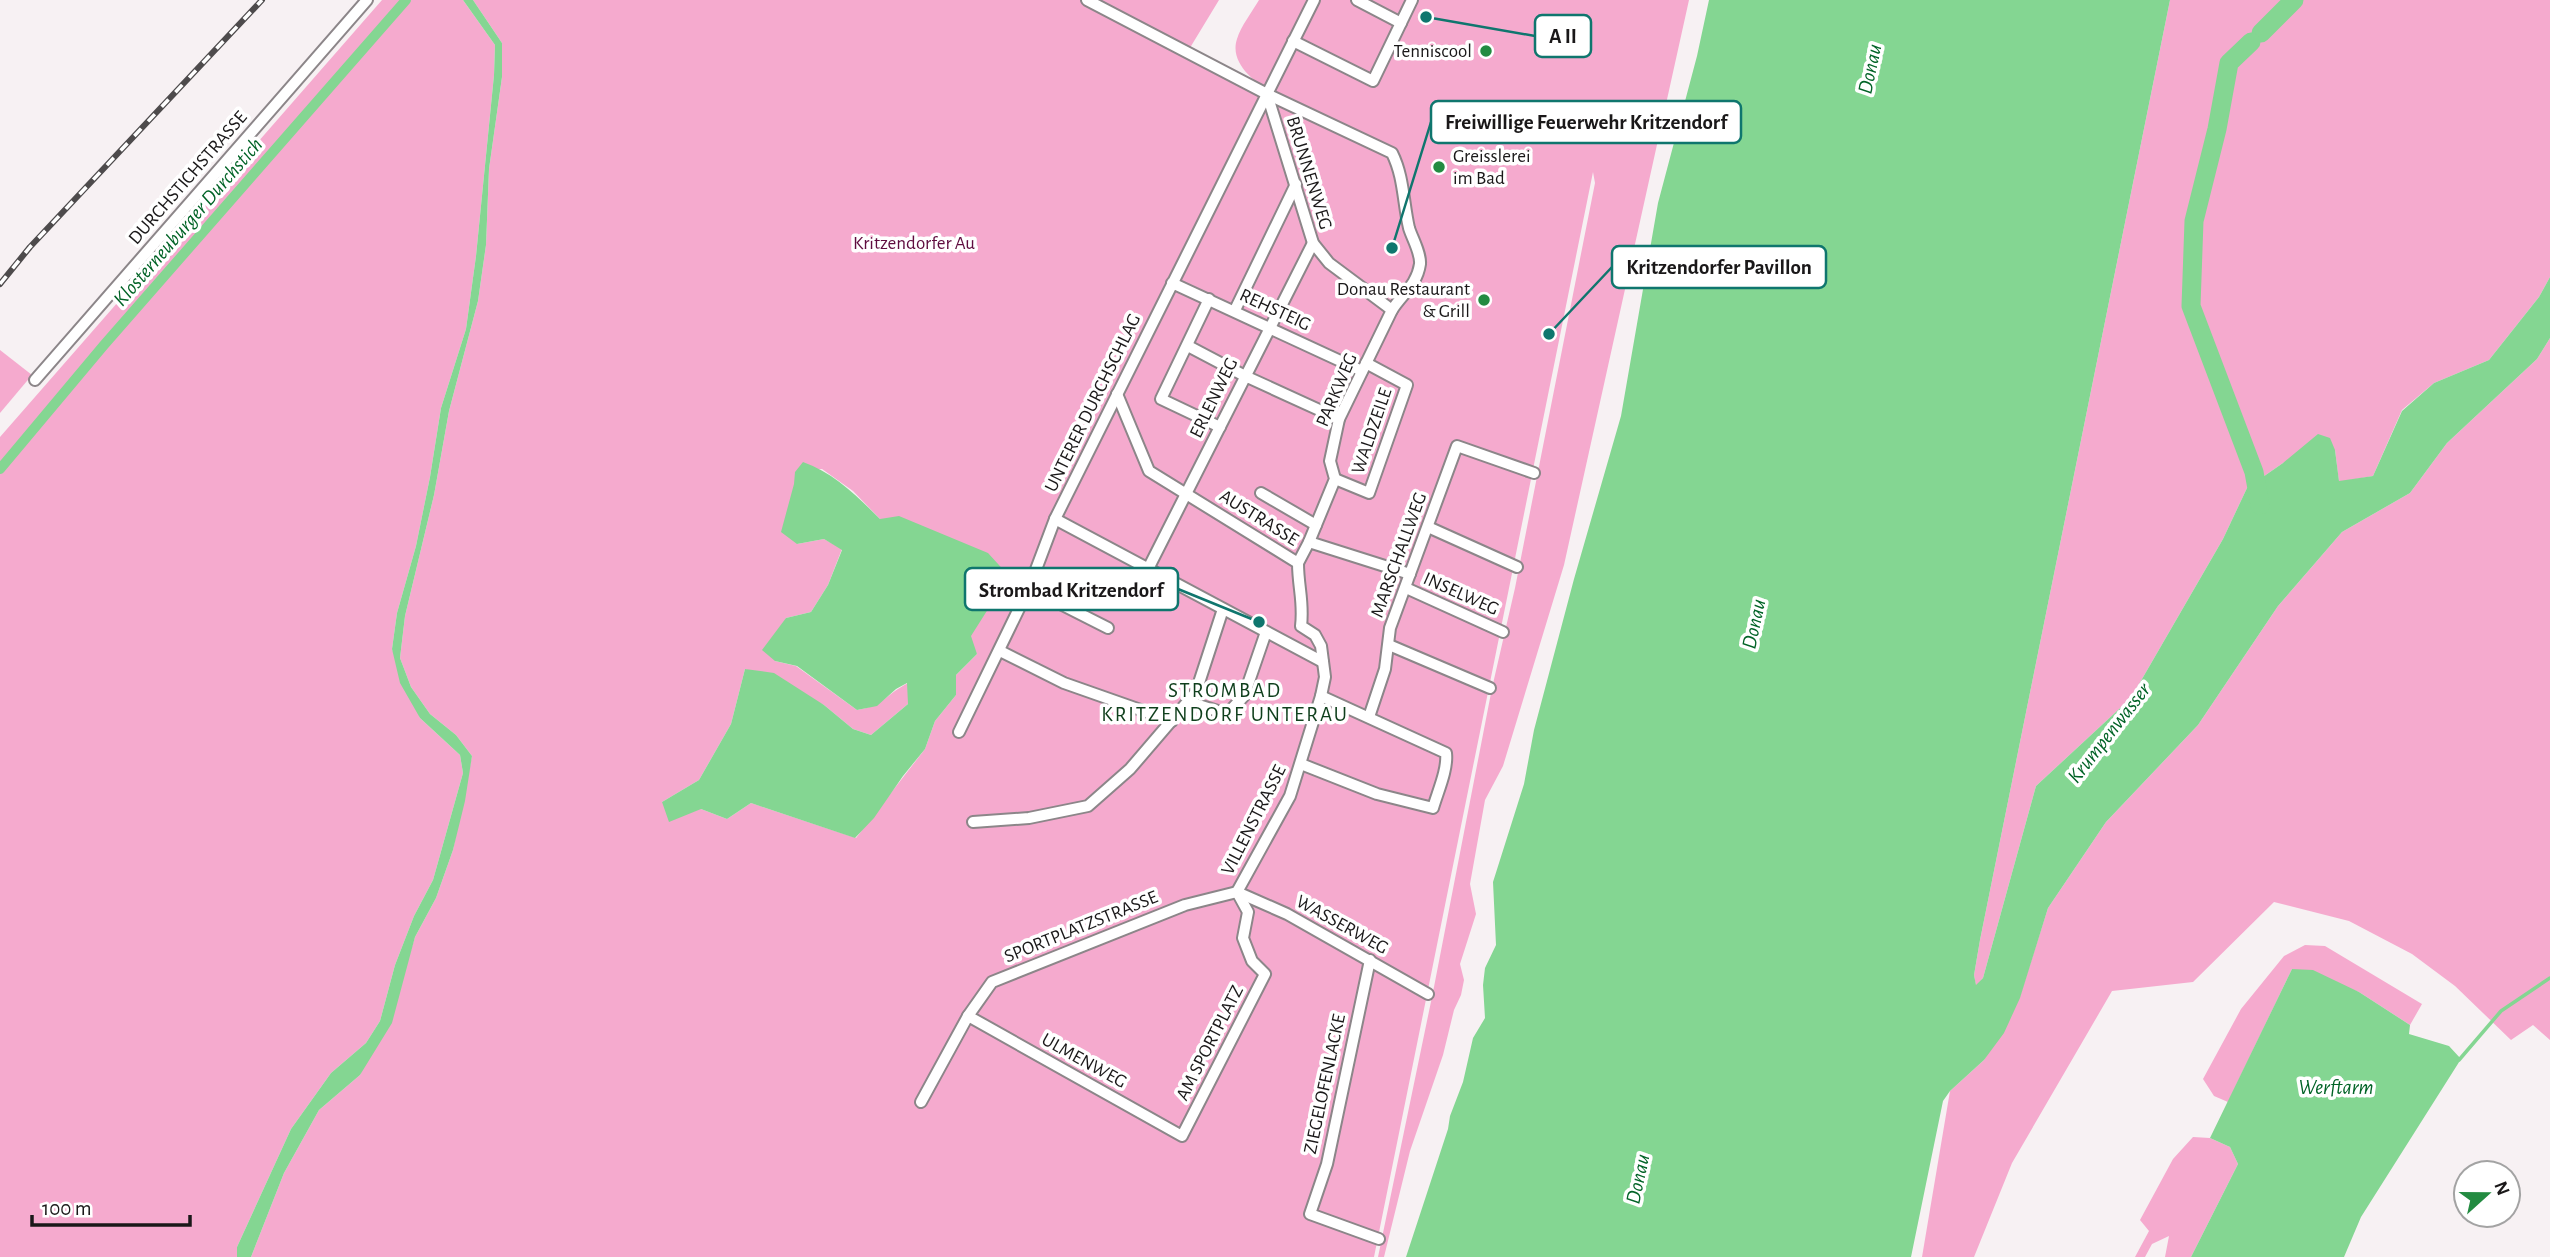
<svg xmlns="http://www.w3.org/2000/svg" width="2550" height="1257" viewBox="0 0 2550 1257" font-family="'Alegreya Sans',sans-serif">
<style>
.green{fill:#f5aace;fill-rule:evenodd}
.water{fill:#84d692}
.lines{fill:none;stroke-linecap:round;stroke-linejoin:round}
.stream{stroke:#84d692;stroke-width:3.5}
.canal{stroke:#84d692;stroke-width:10}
.river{stroke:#84d692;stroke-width:19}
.street-casing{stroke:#8c8689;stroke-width:14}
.street{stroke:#fff;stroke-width:10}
.rail-casing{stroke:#4e4b4c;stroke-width:6}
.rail{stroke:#fff;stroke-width:3.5;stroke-dasharray:10;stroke-linecap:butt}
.poi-dot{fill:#238b41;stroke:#fff;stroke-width:2.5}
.labels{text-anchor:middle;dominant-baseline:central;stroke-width:7;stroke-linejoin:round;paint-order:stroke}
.poi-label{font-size:19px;fill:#1a1819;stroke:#fff;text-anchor:end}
.street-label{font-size:19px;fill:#1a1819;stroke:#fff}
.park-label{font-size:19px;fill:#5f0c3f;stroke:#fff}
.water-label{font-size:21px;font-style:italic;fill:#016326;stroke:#fff}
.neighbourhood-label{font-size:21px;letter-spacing:2px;fill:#0f3f1c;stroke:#fff}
.leader{fill:none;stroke:#0f766e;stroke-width:2.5}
.callout-dot{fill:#0f766e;stroke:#fff;stroke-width:2.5}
.callout{fill:#fff;stroke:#0f766e;stroke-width:2.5}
.callout-label{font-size:21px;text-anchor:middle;font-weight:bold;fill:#1a1819}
</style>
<rect width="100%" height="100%" fill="#f7f1f3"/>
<g class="green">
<path d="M382,0h81l32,45 -1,30 -18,181 -10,73 -25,79 -11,69 -14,69 -19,67 -5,36 28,69 40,37 3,18 -30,107 -19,36 -19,49 -15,56 -14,22 -35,30 -40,56 -54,118v10h-237v-820z"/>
<path d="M473,0h746l-34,56 76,40 -204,425 214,-428c-16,-11 -42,-30 -34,-54 4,-13 15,-27 22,-39h430l-125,565 -61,201 -18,34 -15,84 6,30 -16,50 4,16 -3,15 -7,15 -11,45 -33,96 -26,106h-6l55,-265 59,-304 23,-100 80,-405 -2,-11 -219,1085h-1123l33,-84 35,-63 41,-35 43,-99 12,-39 21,-39 17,-48 19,-94 -16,-21 -26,-21 -19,-27 -11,-29 5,-42 29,-121 15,-84 29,-110 8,-56 3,-76 13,-92v-34zM822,469l31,22 27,28 97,135 -21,21v20l-21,26 -10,28 -69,89 -105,-35 -24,16 -26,-10 -39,-7 37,-22 32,-56 14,-55 79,36 29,24 18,6 37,-31v-21c-23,12 -23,22 -51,27l-61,-44 -21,-5 11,-43 25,-6 17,-27 14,-36 -18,-10 -27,5 -2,-72z"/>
<path d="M2170,0h380v277l-11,20 -50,63 -55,23 -32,27 -29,66 -34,6 -4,-32 -52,13 -36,25 -24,51 -92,159 -95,88 -53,192 -7,8 -2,-11 6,-35z"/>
<path d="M2550,338v702l-17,-15 -22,15 -56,-54 -43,-32 -63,-33 -75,-19 -81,80 -81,9 -100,172 -38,94h-52l28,-166 34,-31 36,-64 28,-88 58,-86 92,-97 80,-119 64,-74 68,-39 37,-50 90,-84z"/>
<path d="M0,350l32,25 -32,38z"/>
<path d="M2305,945l20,1 97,58 -12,21 -51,-33 -67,-23 -64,133 -14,-6 -11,-17 38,-70 43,-53z"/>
<path d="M2193,1137l17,1 20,9 8,17 -47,93h-26l4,-21 -17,8 -7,13h-10l14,-26 -9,-11 33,-61z"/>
</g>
<g class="water">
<path d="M463,0h10l29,43v34l-13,92 -3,76 -8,56 -29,110 -15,84 -29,121 -5,42 11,29 19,27 26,21 16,21 -7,45 -12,49 -17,48 -21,39 -23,86 -32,52 -41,35 -35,63 -33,84h-14v-10l54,-118 40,-56 35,-30 14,-22 15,-56 19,-49 19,-36 30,-107 -3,-18 -40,-37 -20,-35 -8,-34 5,-36 19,-67 14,-69 11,-69 25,-79 10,-73 18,-181 1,-30z"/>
<path d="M1709,0h461l-190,940 -6,35 2,10 7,-7 53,-192 95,-88 92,-159 24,-51 36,-25 35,-29 12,4 5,12 4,31 34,-5 29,-65 32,-28 55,-23 50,-63 11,-20v61l-13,21 -90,84 -37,50 -68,39 -64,74 -80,119 -92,97 -58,86 -28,90 -16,35 -20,27 -34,31 -7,10 -32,156h-505l42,-128 2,-13 13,-34 10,-44 12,-20 -2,-33 2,-17 11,-23 -3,-63 31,-98 10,-54 40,-151 47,-163 37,-213 39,-147z"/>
<path d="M803,462c31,11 53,33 77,57l19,-3 89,37 21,23 -38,60 6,18 -21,21v20l-21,26 -10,28 -22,27 -29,42 -19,20 -104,-35 -24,16 -26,-10 -32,13 -7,-20 37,-22 32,-56 14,-55 29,4 50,32 29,24 18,6 37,-31 -1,-21 -11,6 -19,17 -20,4 -60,-44 -22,-5 -13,-11 24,-32 25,-6 17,-27 14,-35 -18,-11 -27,5 -16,-12 13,-48 1,-12z"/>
<path d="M2292,969l21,1 46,22 51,33 -1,9 40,12 12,13 -100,158 -17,40h-153l47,-93 -8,-17 -20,-9z"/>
</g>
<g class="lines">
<path class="stream" d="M2459,1060l42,-49 49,-33"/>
<path class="canal" d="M0,469l104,-124 302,-345"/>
<g class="river">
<path d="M2261,33l33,-33"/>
<path d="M2251,42l-22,21 -12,66 -23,92 -3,85 63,166 6,33"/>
</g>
<defs>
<g id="street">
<path d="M1087,0l180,94 125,59c12,24 11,49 17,75 3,10 12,25 11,36 -3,21 -18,30 -28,46l-53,109 -9,42 5,18 -26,63 -11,21"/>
<path d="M1357,0l44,23"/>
<path d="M1293,41l80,40 39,-81"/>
<path d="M1267,94l46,149 16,20 63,47"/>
<path d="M1172,283l190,88"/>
<path d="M1209,299l-48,100 59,28"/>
<path d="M1235,310l61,-126"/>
<path d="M1188,346l57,30 94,43"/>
<path d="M35,380l332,-380"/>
<path d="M1117,394l32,77 149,92c0,24 6,39 3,63l14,9 6,11 4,31 -4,19 -31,100 -53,96"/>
<path d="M1335,479l34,14 38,-108 -41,-22"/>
<path d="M1261,493l55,32"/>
<path d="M1055,519l268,143"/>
<path d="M1428,527l89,40"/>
<path d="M1309,542l101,32"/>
<path d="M1148,569l165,-326"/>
<path d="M1029,588l79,40"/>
<path d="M1406,588l97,44"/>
<path d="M1389,645l101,43"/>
<path d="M1000,651l64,32 108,38"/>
<path d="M1189,702l38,12 17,-18 22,-64"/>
<path d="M1369,717l16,-48 5,-41 67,-182 77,27"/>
<path d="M959,732l70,-144 26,-69 259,-519"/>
<path d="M1301,764l76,30 56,14c5,-17 15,-39 13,-55l-125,-57"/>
<path d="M973,822l56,-4 59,-12 42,-37 66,-77 27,-83"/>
<path d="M1237,892l50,22 141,80"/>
<path d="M1370,960l-43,204 -17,50 69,25"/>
<path d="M968,1016l214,120 83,-162 -13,-13 -9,-23 5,-26 -11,-20"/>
<path d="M921,1102l47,-86 24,-34 193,-77 52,-13"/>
</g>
</defs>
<use href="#street" class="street-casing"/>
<use href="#street" class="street"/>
<defs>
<path id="rail" d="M0,284l30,-37 232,-247"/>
</defs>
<use href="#rail" class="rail-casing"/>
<use href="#rail" class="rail"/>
</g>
<g class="poi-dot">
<circle cx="1486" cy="51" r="7"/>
<circle cx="1439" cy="167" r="7"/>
<circle cx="1484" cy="300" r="7"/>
</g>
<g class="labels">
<g class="poi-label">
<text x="1472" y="51">Tenniscool</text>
<text x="1453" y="156" text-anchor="start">Greisslerei<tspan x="1453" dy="22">im Bad</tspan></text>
<text x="1470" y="289">Donau Restaurant<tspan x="1470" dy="22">&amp; Grill</tspan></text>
</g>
<g class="street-label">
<text transform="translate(1309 173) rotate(73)">BRUNNENWEG</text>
<text transform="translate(188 178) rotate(-49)">DURCHSTICHSTRASSE</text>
<text transform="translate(1275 310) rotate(25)">REHSTEIG</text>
<text transform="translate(1337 390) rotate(-67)">PARKWEG</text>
<text transform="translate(1214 398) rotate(-64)">ERLENWEG</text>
<text transform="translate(1093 403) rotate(-64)">UNTERER DURCHSCHLAG</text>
<text transform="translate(1372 431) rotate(-71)">WALDZEILE</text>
<text transform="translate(1259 518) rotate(32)">AUSTRASSE</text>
<text transform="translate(1399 555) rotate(-70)">MARSCHALLWEG</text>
<text transform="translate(1461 594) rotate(24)">INSELWEG</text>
<text transform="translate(1254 820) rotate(-63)">VILLENSTRASSE</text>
<text transform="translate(1342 925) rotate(29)">WASSERWEG</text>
<text transform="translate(1081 927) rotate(-22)">SPORTPLATZSTRASSE</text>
<text transform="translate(1210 1043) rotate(-63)">AM SPORTPLATZ</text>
<text transform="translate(1084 1061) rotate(29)">ULMENWEG</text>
<text transform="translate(1325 1084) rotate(-78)">ZIEGELOFENLACKE</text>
</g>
<g class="park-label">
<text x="914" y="243">Kritzendorfer Au</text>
</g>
<g class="water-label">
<text transform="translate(1870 69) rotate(-78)">Donau</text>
<text transform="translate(188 222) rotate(-49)">Klosterneuburger Durchstich</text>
<text transform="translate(1754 624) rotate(-78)">Donau</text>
<text transform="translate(2109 733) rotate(-52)">Krumpenwasser</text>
<text x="2336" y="1087">Werftarm</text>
<text transform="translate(1638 1179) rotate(-78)">Donau</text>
</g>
<g class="neighbourhood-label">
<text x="1225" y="690">STROMBAD<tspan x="1225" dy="24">KRITZENDORF UNTERAU</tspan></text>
</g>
</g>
<path class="leader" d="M1426 17L1535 36M1392 248L1431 122M1549 334L1612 267M1259 622L1178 589"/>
<g class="callout-dot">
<circle cx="1426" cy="17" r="7"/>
<circle cx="1392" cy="248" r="7"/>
<circle cx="1549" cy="334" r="7"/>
<circle cx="1259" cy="622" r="7"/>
</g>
<g class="callout">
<rect x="1535" y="15" width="56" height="42" rx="7"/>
<rect x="1431" y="101" width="310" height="42" rx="7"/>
<rect x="1612" y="246" width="214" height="42" rx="7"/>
<rect x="965" y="568" width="213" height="42" rx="7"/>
</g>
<g class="callout-label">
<text x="1563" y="43">A II</text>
<text x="1586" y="129">Freiwillige Feuerwehr Kritzendorf</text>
<text x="1719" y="274">Kritzendorfer Pavillon</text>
<text x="1071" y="597">Strombad Kritzendorf</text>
</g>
<g transform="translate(2487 1194) rotate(69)"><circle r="33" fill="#ffffff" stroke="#a3a3a3" stroke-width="2"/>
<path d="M0-5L12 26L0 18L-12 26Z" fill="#238b41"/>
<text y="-10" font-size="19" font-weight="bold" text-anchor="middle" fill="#1a1819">N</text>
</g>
<path d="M32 1215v10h158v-10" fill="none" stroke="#1a1819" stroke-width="3.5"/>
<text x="42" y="1215" font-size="21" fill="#1a1819" stroke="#ffffff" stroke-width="5" paint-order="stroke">100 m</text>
</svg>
